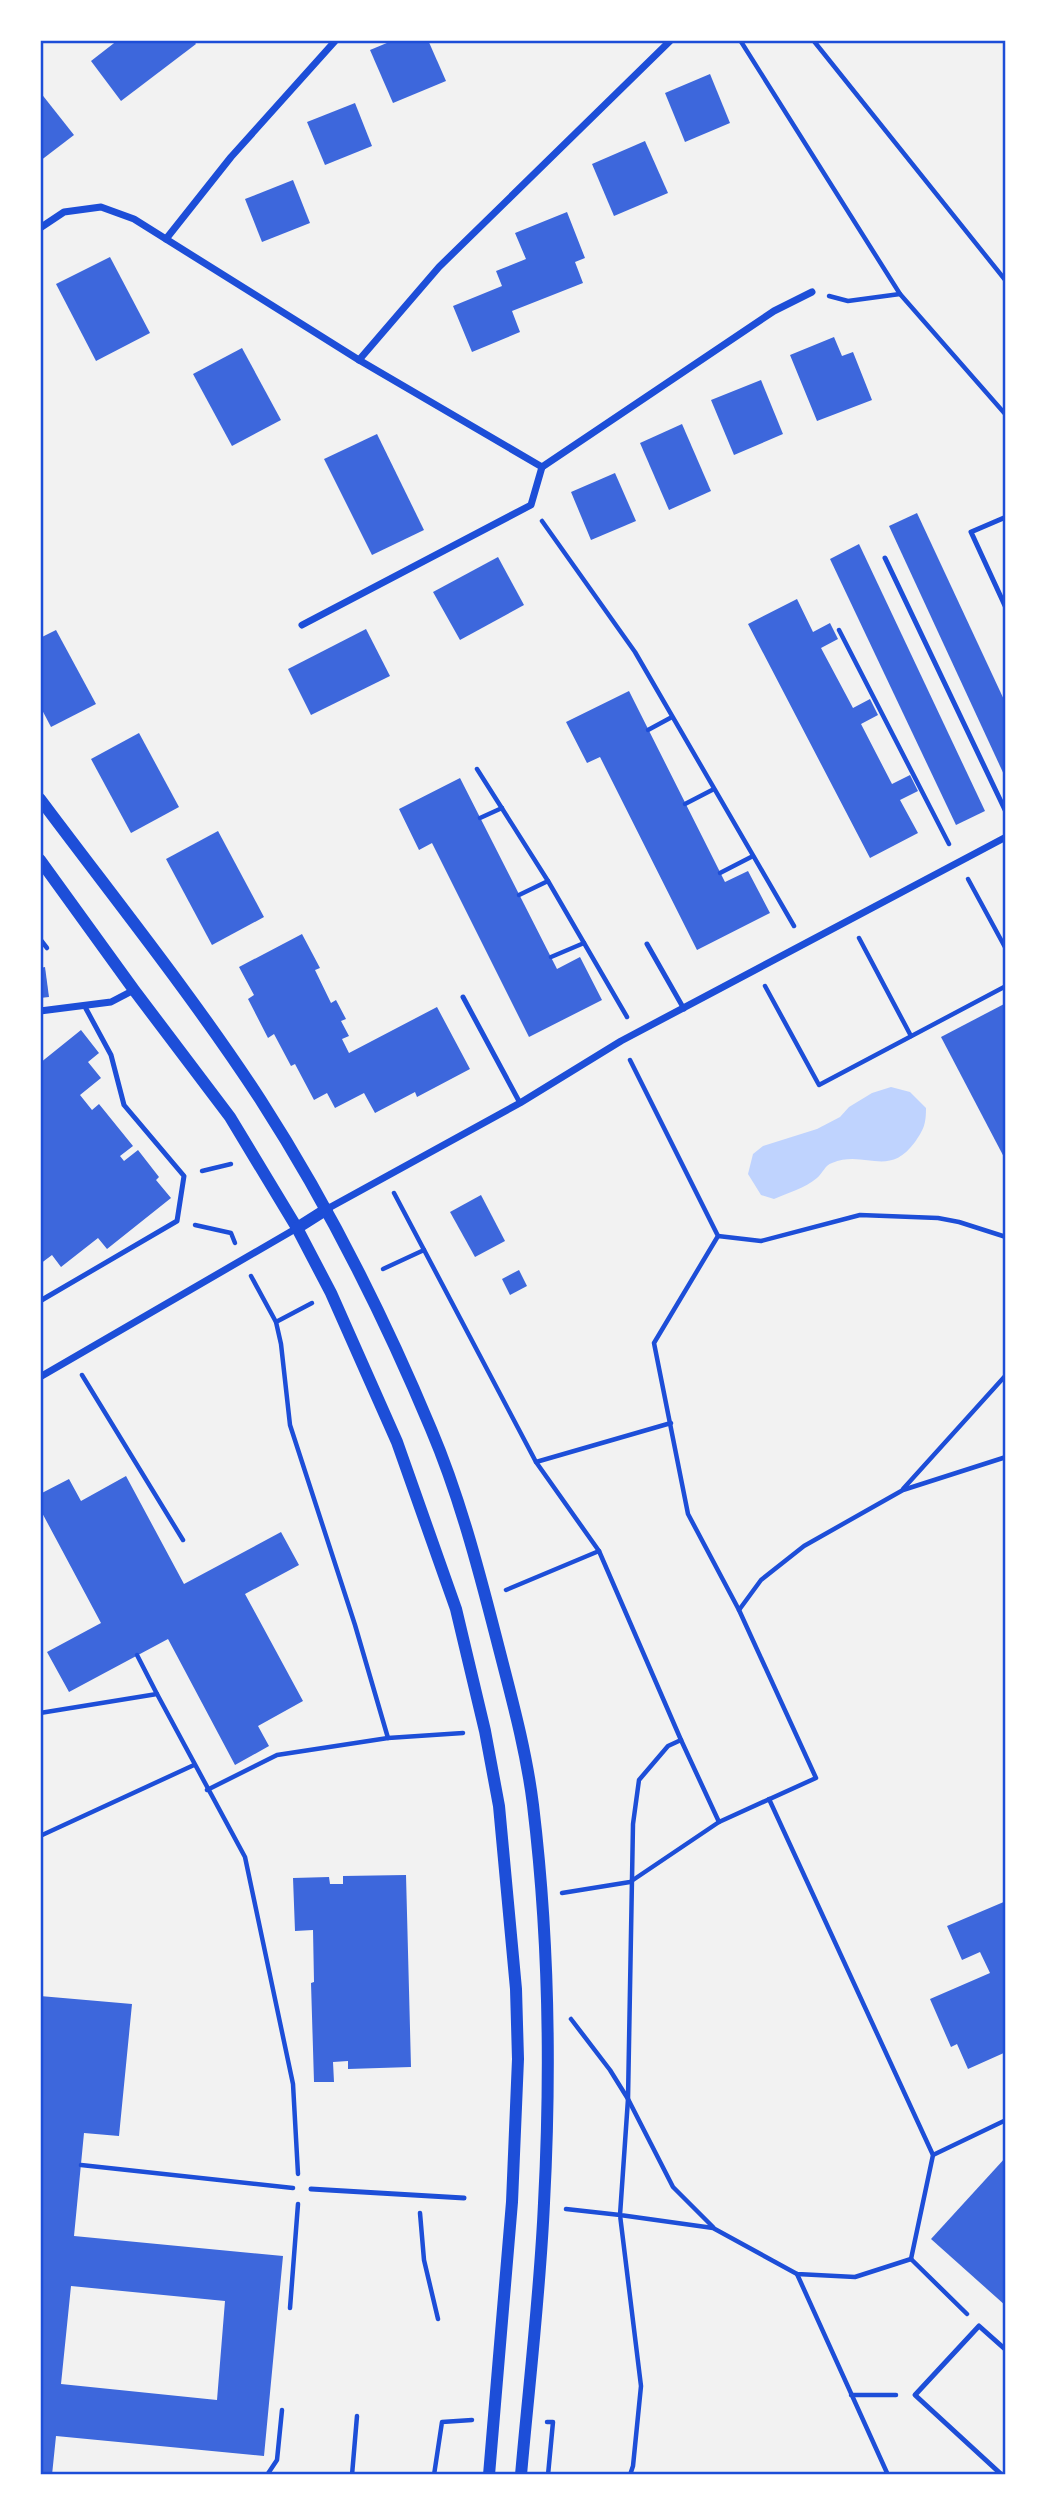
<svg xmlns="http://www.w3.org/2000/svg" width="1046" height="2515" viewBox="0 0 1046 2515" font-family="Karla,sans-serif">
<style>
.water{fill:#bfd3fe}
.building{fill:#3d67dc;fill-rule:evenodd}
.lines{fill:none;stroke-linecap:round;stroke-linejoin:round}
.path{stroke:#1d4ed8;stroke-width:4.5}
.service{stroke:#1d4ed8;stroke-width:5}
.minor{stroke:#1d4ed8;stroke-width:7}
.tertiary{stroke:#1d4ed8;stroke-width:12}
.neatline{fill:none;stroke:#1d4ed8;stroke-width:2.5}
</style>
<rect width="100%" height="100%" fill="#f2f2f2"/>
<path class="water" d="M891,1087l19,5 16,16c0,16 -2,21 -11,34 -27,37 -50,7 -83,21 -7,2 -9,10 -15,15 -12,10 -29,15 -43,21l-13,-4 -13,-21 5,-20 10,-8 54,-17 23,-12 9,-10 23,-14z"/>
<g class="building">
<path d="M118,40h75l3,4 -75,57 -30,-40z"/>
<path d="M394,40h34l18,41 -53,22 -23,-53z"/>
<path d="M710,74l20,49 -45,19 -20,-49z"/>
<path d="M40,92l34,43 -34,26z"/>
<path d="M355,103l17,43 -47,19 -18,-43z"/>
<path d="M645,141l23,52 -54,23 -22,-52z"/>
<path d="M293,180l17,43 -48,19 -17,-43z"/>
<path d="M567,212l18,46 -10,4 8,21 -71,28 8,21 -48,20 -19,-46 49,-20 -6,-15 30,-12 -11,-26z"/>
<path d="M110,257l40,76 -54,28 -40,-77z"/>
<path d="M834,337l8,19 11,-4 19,48 -55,21 -27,-66z"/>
<path d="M242,348l39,72 -49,26 -39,-72z"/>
<path d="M761,380l22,54 -49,21 -23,-55z"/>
<path d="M682,424l29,67 -42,19 -29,-67z"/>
<path d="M377,434l47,96 -52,25 -48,-96z"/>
<path d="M615,473l21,48 -45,19 -20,-48z"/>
<path d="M917,513l89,191v75l-117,-253z"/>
<path d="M859,544l126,267 -29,14 -126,-266z"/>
<path d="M498,557l26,48 -64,35 -27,-48z"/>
<path d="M797,599l16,33 17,-9 8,16 -17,9 32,60 17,-9 8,16 -17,9 31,60 18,-9 8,16 -18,9 18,33 -48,25 -122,-234z"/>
<path d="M366,629l24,47 -79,39 -23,-46z"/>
<path d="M56,630l40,74 -45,23 -11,-21v-68z"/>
<path d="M629,691l96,191 23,-11 22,42 -73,37 -97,-193 -13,6 -21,-41z"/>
<path d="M139,733l40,74 -48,26 -40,-74z"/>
<path d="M460,778l97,191 23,-12 22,43 -73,37 -97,-194 -13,7 -20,-41z"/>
<path d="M218,831l46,86 -52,28 -46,-86z"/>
<path d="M302,934l18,34 -5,2 16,33 5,-3 10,19 -5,2 8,15 -7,3 7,14 88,-46 33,62 -53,28 -2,-5 -40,21 -11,-20 -29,15 -8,-15 -13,7 -19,-36 -4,2 -17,-32 -6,4 -20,-39 6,-4 -15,-28z"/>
<path d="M45,967l4,30 -9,1v-30z"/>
<path d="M1006,1003v158l-65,-124z"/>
<path d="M81,1030l18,23 -11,9 13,16 -21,17 12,15 7,-6 34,42 -13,10 4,5 14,-11 21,27 -3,3 15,18 -64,51 -9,-11 -37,29 -9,-12 -12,9v-201z"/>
<path d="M481,1195l24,46 -30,16 -25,-45z"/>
<path d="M519,1270l8,16 -17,9 -8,-16z"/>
<path d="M126,1476l58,108 97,-52 18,33 -54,29 58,107 -45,25 11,20 -34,19 -67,-126 -99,53 -22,-40 54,-29 -61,-114v-15l29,-15 12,22z"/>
<path d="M406,1875l5,192 -63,2v-8l-15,1 1,20h-20l-3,-99 3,-1 -1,-52 -18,1 -2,-53 36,-1 1,7h13v-8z"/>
<path d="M1006,1901v151l-38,17 -11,-25 -6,3 -21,-48 60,-26 -10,-21 -18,8 -15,-34z"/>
<path d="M40,1996l92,8 -13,132 -35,-3 -10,103 209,20 -19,200 -208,-20 -4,39h-12zM71,2286l154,15 -8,99 -156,-16z"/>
<path d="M1006,2157v149l-75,-67z"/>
</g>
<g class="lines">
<g class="path">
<path d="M740,40l160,254 106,121"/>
<path d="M813,40l193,241"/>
<path d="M829,296l19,5 52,-7"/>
<path d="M542,521l93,131 159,274"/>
<path d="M839,630l110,214"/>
<path d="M648,730l24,-13"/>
<path d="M477,769l71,112 79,136"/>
<path d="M685,804l29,-15"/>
<path d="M480,818l22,-10"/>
<path d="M720,873l33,-17"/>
<path d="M968,879l38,70"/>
<path d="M519,895l29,-14"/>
<path d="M859,938l52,98"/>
<path d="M40,939l7,9"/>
<path d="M551,957l33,-14"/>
<path d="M765,986l54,99 187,-99"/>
<path d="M202,1171l29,-7"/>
<path d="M394,1193l142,269"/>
<path d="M195,1225l36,8 4,10"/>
<path d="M718,1236l43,5 99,-26 78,3 21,4 47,15"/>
<path d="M383,1269l41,-19"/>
<path d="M251,1276l25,46 5,22 9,81 65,200 33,113"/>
<path d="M276,1322l36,-19"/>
<path d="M82,1375l101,165"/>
<path d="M671,1423l-135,39 63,89 82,189 38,82"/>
<path d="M903,1489l103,-114"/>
<path d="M506,1590l93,-39"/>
<path d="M739,1610l22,-30 43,-34 99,-56 103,-33"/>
<path d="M137,1655l20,39"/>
<path d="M40,1713l117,-19 88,163 48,227 5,90"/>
<path d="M681,1740l-13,6 -29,34 -6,44 -5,275 -8,116 93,13 84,46 58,3 56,-18"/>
<path d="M207,1790l70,-35 111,-17 75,-5"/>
<path d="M769,1799l164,356 -22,104"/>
<path d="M40,1836l154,-71"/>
<path d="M562,1893l68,-11 89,-60 97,-44 -77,-168 -51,-96 -34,-171 64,-107 -88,-176"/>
<path d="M571,2019l39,51 18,29 45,88 40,40"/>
<path d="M933,2155l73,-35"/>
<path d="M81,2165l212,23"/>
<path d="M566,2209l54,6 21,171 -8,80 -3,9"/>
<path d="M420,2213l4,47 14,59"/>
<path d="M911,2259l56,55"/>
<path d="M797,2274l91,201"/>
<path d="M290,2308l8,-104"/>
<path d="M851,2395h45"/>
<path d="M547,2422h6l-5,53"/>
<path d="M267,2475l10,-15 5,-50"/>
<path d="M352,2475l5,-59"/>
<path d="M434,2475l8,-53 30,-2"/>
</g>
<g class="service">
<path d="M1006,517l-35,15 35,76"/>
<path d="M885,558l121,254"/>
<path d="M647,944l37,65"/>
<path d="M463,997l57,106"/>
<path d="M40,1301l137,-80 7,-45 -60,-71 -13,-50 -27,-50"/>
<path d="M311,2189l153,9"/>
<path d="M1002,2475l-87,-80 64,-69 27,24"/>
</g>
<g class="minor">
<path d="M40,228l24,-16 37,-5 33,12 225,141 183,107"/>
<path d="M166,239l65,-82 105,-117"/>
<path d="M359,360l80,-93 232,-227"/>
<path d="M542,467l232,-156 38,-19"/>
<path d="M302,625l229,-120 11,-38"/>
<path d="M40,1011l71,-9 23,-12"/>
<path d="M327,1209l193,-106 101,-62 385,-204"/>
<path d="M40,1377l257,-149"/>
</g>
<g class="tertiary">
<path d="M40,799c74,99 152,196 220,300 67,104 123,215 171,330 28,66 47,138 65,208 14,55 30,111 37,168 16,132 18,266 11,398 -4,91 -15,181 -23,272"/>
<path d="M40,860l94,130 96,127 67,111 34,65 66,149 59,167 29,122 14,75 17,183 2,70 -6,143 -23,273"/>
<path d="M297,1228l30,-19"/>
</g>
</g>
<rect width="1046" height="2515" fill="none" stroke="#ffffff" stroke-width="84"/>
<rect x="42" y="42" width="962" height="2431" class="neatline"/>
</svg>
